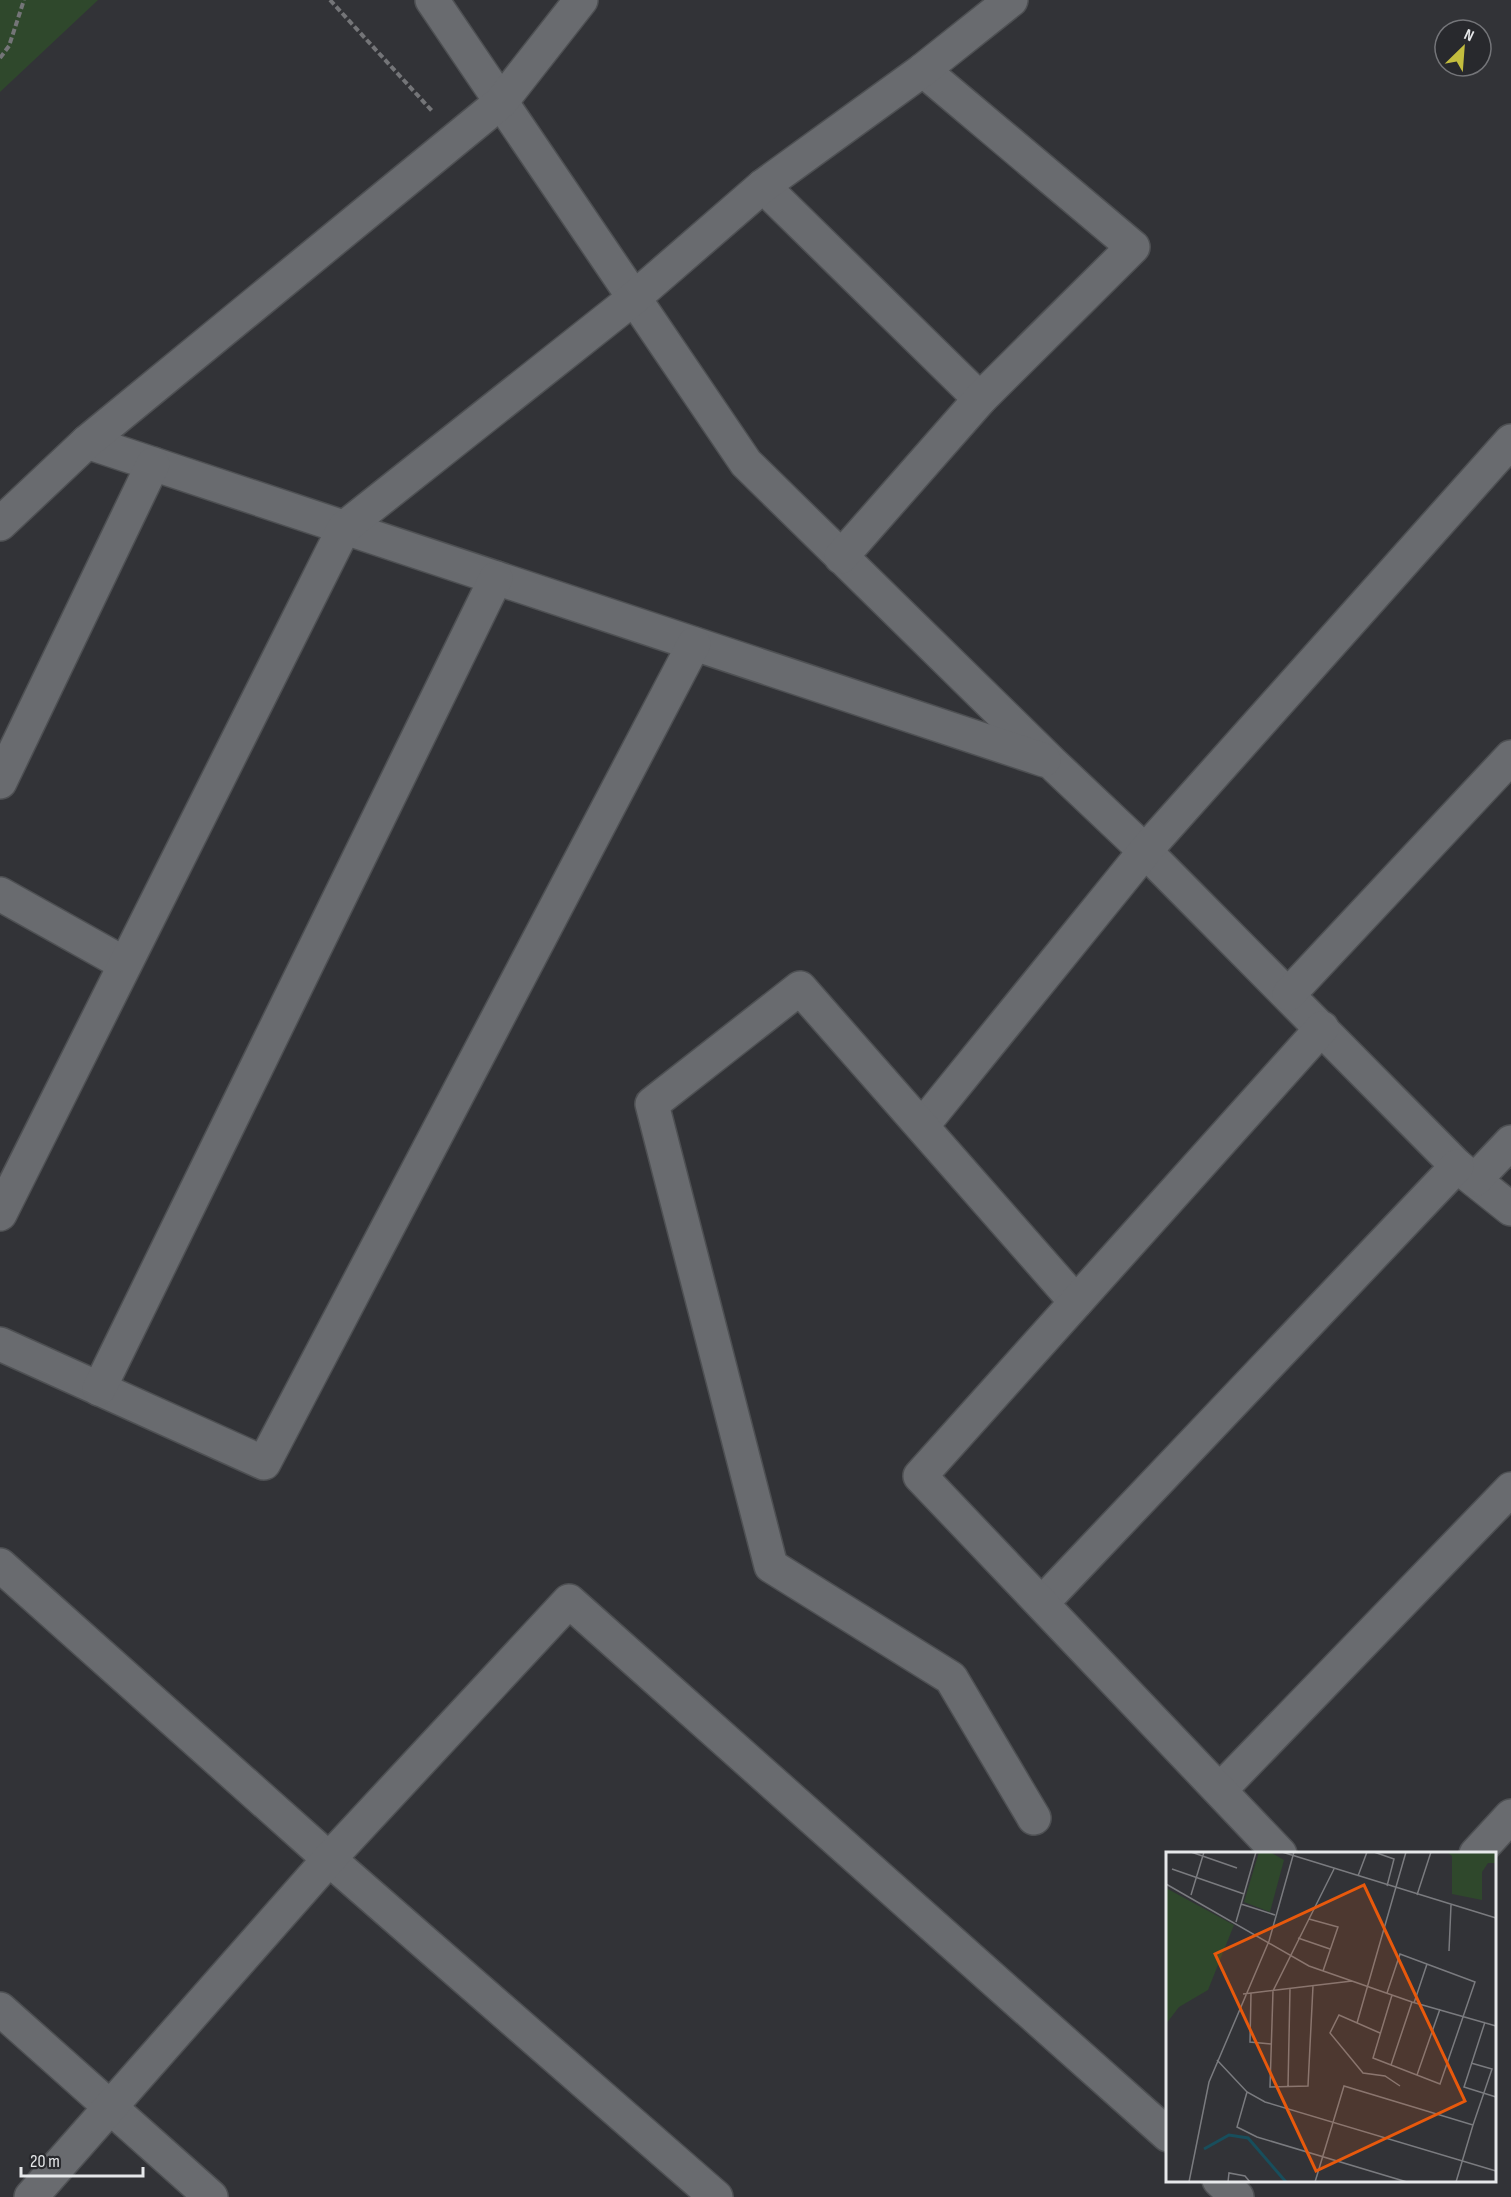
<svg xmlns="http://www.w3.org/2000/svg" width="1511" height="2197" viewBox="0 0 1511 2197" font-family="'Sofia Sans Condensed',sans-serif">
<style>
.green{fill:#2f482c}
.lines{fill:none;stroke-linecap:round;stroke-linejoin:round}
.minor-casing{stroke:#4e5053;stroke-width:36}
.path{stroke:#747578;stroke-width:4;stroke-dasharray:6 3;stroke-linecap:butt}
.minor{stroke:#696b6f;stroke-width:33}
.inset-river{fill:none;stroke:#184e5c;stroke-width:3}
.inset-road{fill:none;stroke:#7a7b7f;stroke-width:1.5}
.view{fill:#e8590c;fill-opacity:0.15;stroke:#e8590c;stroke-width:3}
.inset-edge{fill:none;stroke:#e6e8ea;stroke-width:3}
</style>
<rect width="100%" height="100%" fill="#323337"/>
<path class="green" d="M0,0h98l-98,92z"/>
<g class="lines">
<defs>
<g id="minor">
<path d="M432,0l314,463 306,300 93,88 312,315 54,43"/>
<path d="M763,186l217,213"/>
<path d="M87,442l957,318"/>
<path d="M0,524l87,-82 414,-340 80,-102"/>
<path d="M841,557l139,-158 153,-152 -210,-177"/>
<path d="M0,782l153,-318"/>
<path d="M0,894l125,70"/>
<path d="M1289,994l222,-237"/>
<path d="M922,1126l223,-275 366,-410"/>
<path d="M1475,1180l36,-38"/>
<path d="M0,1214l344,-686 290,-230 129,-112 160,-116 88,-70"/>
<path d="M0,1344l264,119 430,-819"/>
<path d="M99,1389l397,-811"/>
<path d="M0,1565l329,294 387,338"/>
<path d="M1042,1603l415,-437"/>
<path d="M1220,1790l291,-301"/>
<path d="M1034,1818l-83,-140 -180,-112 -119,-462 148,-116 276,314"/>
<path d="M1280,1854l-360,-378 402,-448"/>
<path d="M1476,1854l35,-38"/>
<path d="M0,2009l211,188"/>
<path d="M1219,2180l18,17"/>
<path d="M31,2197l298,-338 240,-258 599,534"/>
</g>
</defs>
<use href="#minor" class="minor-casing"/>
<g class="path">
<path d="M330,0l103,112"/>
<path d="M0,58l9,-12 15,-46"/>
</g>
<use href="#minor" class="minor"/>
</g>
<g transform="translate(1166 1852)">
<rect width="330" height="330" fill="#323337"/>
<path d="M93,0h11l14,8 -14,52 -26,-10zM281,0h49v11h-8l-6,9v28l-30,-6v-38zM0,36l68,37 -26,65 -29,17 -13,17z" fill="#2f482c"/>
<path class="inset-river" d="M38,297l25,-14 19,3 38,44"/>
<path class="inset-road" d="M25,0l46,16M116,0l214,66M208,0l20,7 -7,27M6,17l72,25M192,24l9,-24M0,32l143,82 103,36 84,24M25,43l13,-43M251,43l14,-43M75,52l34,11M143,67l29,8 -15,44M70,70l20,-70M132,86l32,11M283,99l2,-46M147,134l-5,100 -38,1 3,-96 61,-122M85,141l-1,49 21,2M221,141l13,-39 75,28 -35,102 -67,-26 19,-63M77,142l109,-13M248,151l13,-39M319,170l-21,65 32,10M191,171l49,-171M214,181l-41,-18 -9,18 33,40 22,3 15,10M51,208l30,32 18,10 231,69M305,211l21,6 -19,56M225,213l21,-63M251,223l23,-66M122,235l2,-98M81,240l-10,35 20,10 150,45M23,330l20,-100 60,-141 25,-89M62,330l1,-9 16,3 5,6M149,330l29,-96 129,39 -17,57"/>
<path class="view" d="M198,33l101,216 -149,70 -101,-217z"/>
<rect width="330" height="330" class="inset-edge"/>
</g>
<g transform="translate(1463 48) rotate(25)"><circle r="28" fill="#28292d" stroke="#747579" stroke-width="1.5"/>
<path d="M0-4.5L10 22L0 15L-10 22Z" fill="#c3bd3e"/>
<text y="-9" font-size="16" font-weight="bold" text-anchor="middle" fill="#e6e8ea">N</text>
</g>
<path d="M21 2167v9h122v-9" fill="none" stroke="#e6e8ea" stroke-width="3"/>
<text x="30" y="2167" font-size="18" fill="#e6e8ea" stroke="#28292d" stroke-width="4.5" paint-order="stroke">20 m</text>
</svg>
